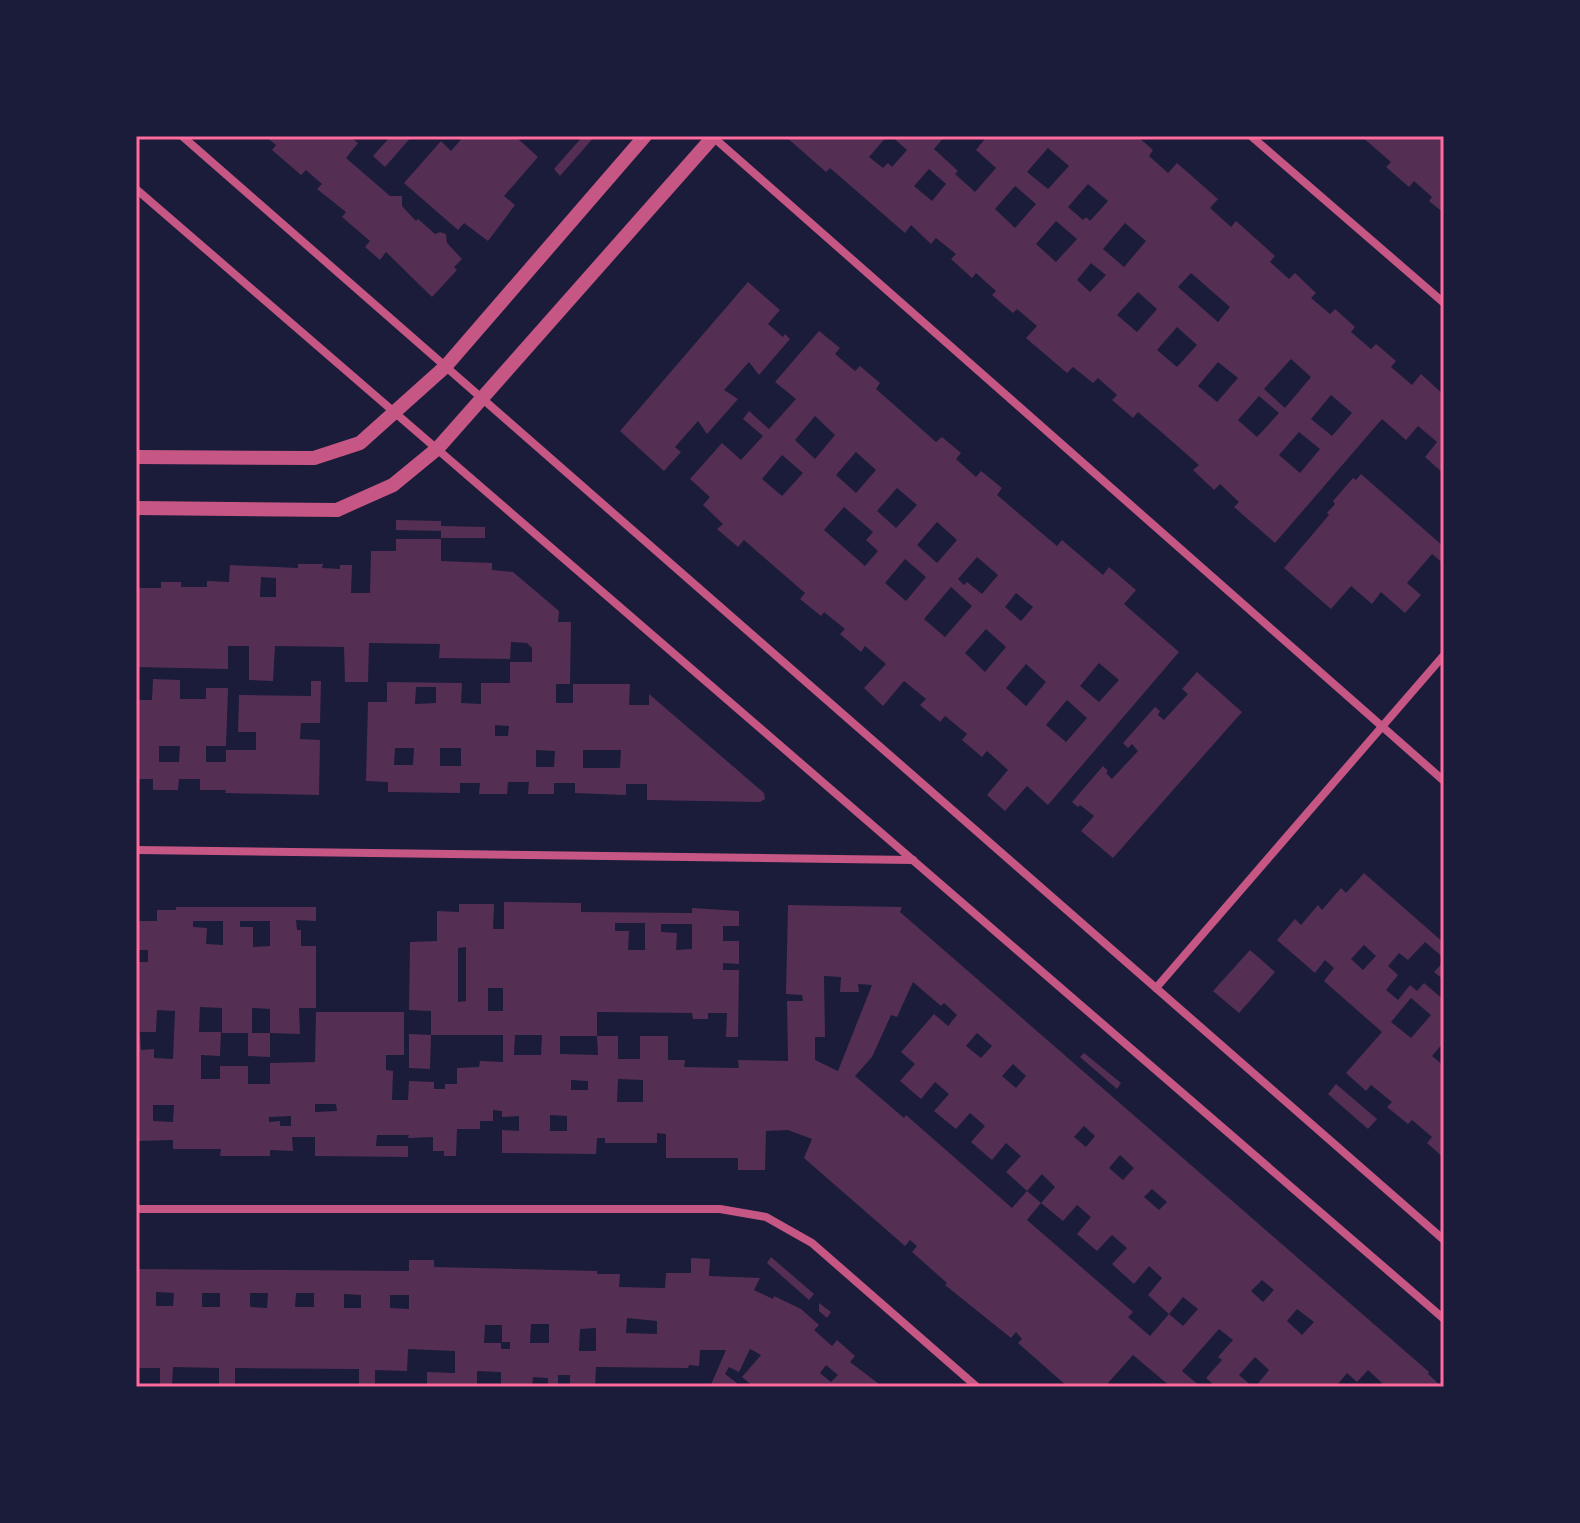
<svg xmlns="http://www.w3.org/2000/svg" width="1580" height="1523" viewBox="0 0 1580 1523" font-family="Manrope,sans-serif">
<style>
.building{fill:#542f53;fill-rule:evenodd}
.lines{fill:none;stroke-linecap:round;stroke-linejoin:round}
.minor{stroke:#c65784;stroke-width:8}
.tertiary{stroke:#c65784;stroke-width:14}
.neatline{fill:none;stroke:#ff6b9d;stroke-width:3}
</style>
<rect width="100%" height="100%" fill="#1b1b3a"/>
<g class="building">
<path d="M265,136h89l-2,2 6,5 -12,15 44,38h12v10l14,15 2,-2 17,15 5,-2 6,2 1,9 15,16 -8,8 3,3 -25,27 -46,-45 -6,8 -15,-13 5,-6 -28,-24 4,-5 -29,-23 5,-5 -16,-14 -5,5 -29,-25 4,-5z"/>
<path d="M391,136h21l-27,31 -12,-11z"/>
<path d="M464,136h51l23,21 -34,39 11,9 -27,36 -24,-18 -6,7 -54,-47 37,-42 10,10z"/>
<path d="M583,136h12l-35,40 -6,-7z"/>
<path d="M785,136h102l-18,21 14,11 5,-5 4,4 15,-17 -16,-14h54l-11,13 24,22 -3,3 20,18 21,-24 -20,-18 11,-14 140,2 10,-2 16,14 -4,6 19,17 9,-10 41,36 -8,9 21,19 5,-6 19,17 20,18 -5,6 19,17 6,-6 21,20 -5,5 19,16 5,-5 20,18 -4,5 20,17 5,-5 20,17 -5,6 21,18 9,-11 23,21v79l-19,-17 12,-15 -19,-16 -12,14 -24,-21 -107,124 -41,-36 5,-5 -19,-18 -6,6 -21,-20 6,-5 -40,-35 -21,-18 -5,6 -21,-18 5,-5 -19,-17 -5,5 -20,-16 -6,6 -41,-35 11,-12 -20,-17 -4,4 -21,-18 4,-4 -20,-18 -4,5 -21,-19 5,-5 -20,-16 -5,6 -20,-19 -6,8 -75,-65 -4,4zM1048,148l21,18 -21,23 -21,-17zM929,169l17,15 -14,17 -18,-15zM1088,184l20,17 -18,20 -4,-4 -3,3 -15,-13zM1015,186l21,18 -21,24 -20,-19zM1056,221l21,18 -21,23 -20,-18zM1125,223l21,18 -22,26 -21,-18zM1091,263l15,12 -16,17 -13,-12zM1191,273l39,34 -12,15 -40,-35zM1138,292l19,17 -20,23 -20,-17zM1177,327l20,18 -20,22 -20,-17zM1291,359l20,18 -26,31 -21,-19zM1218,362l20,16 -21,24 -19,-16zM1331,395l21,18 -20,23 -21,-17zM1259,396l20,17 -22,24 -19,-17zM1299,432l21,17 -20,24 -21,-18z"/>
<path d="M1361,136h83v77l-15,-12 3,-4 -18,-16 -5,6 -23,-20 5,-5z"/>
<path d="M748,282l32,28 -12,14 15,13 2,-3 5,5 -31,36 -10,-13 -25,28 14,9 -31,35 -9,-13 -23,26 6,5 -17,19 -44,-40z"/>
<path d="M819,331l21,17 -5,6 20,17 5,-5 20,17 -4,6 60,53 6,-5 19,16 -5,6 20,18 5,-6 21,17 -5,7 60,51 5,-6 41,35 6,-8 27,23 -12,14 55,48 -131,153 -21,-19 -22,25 -18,-16 21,-25 -21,-19 -5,6 -20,-17 5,-6 -22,-18 -5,6 -20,-17 6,-6 -22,-18 -21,25 -19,-18 22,-24 -21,-18 -4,6 -21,-18 5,-5 -21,-17 -3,4 -21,-17 5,-6 -61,-53 -6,7 -21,-18 6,-5 -20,-19 7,-8 -20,-18 32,-36 19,17 22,-24 -20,-17 6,-8 20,18 27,-30 -21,-17zM815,416l20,19 -20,24 -20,-19zM856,452l20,18 -20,23 -20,-18zM782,455l21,18 -21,23 -20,-17zM897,488l20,17 -21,23 -19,-17zM844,507l29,25 -7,8 12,11 -13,15 -41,-36zM937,522l20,18 -20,23 -20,-18zM977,557l21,18 -16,19 -15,-12 -3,3 -6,-6zM905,559l21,18 -20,24 -21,-18zM951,587l21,19 -27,31 -21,-18zM1016,593l17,14 -12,14 -16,-14zM986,629l20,18 -21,25 -20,-19zM1099,663l20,17 -20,22 -19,-16zM1026,664l20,18 -20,24 -20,-18zM1067,700l20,18 -21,24 -20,-17z"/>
<path d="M1361,474l83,73v17l-12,-10 -25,29 14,12 -16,18 -24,-21 -9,12 -21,-18 -20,23 -47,-41 45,-53 -2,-2 8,-9 -2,-3 20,-23 3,2z"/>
<path d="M396,520l45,1v5l44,1v11h-44v-7l-45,-1z"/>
<path d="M396,539h45v22l51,2v7l21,2 46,39 -1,11h13l-1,62h-14v19h17v-19h57l-1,21h20v-11l115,99 1,6 -5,3 -113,-2v-16h-21v11l-51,-2v-10h-21v11h-26l1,-12h-21l-1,12h-28l1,-11h-20v10l-72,-1v-10l-22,-1 2,-79h19v-20l75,1 -1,20 20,1v-21h29v-21h22v-14l-5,-5 -16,-1 -1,17 -71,-1 1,-14 -71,-1 -1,39h-23l-1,-35 -69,-1 -2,35 -24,-1v-34h-21v23l-92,-2v-79h25v-6h20v5h26v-6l22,1 1,-17 68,3v-4h25l-1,4 18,1v-4h12l-1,28h19l1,-42h25zM261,577l15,1v19h-16zM416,687h20v16l-21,1zM495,725l14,1 -1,10h-13zM395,748h19l-1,17h-19zM440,748h21v18h-21zM536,750l19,1 -1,16h-18zM583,750h38l-1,18h-37z"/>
<path d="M1197,672l45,40 -129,146 -32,-27 13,-15 -14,-11 -2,2 -6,-5 31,-36 5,5 -2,2 6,6 26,-28 -6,-7 -4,4 -5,-5 32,-36 5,4 -2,4 6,5 24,-26 -6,-5z"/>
<path d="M153,679l27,1v19h26v-11h22l-2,58h-20v16h20v-12h30v-18h-18l1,-37 72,1v-15h10l-1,42h-19l-1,16 20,1 -1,55 -94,-2 1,-3h-26v-11h-21l-1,11h-25v-11h-17v-79h16zM159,746h21l-1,16h-20z"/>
<path d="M1364,873l80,70v15l-19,-16 -17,18 -9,-7 -11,13 10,9 -12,15 12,10 12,-15 7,6 7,-8 20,17v42l-12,14 12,10v92l-17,-15 5,-6 -20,-17 -4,4 -21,-17 5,-5 -21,-17 -5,6 -20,-18 36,-41 -58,-51 10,-13 -9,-8 -10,13 -38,-33 18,-21 6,6 17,-20 4,5 19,-22 5,5zM1364,945l12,11 -13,14 -12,-11zM1411,998l20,17 -20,23 -20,-16z"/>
<path d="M504,902l77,1v9l111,1v-5l47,3v15h-16v15h16v23l-16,-1v7h16l-1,67h-12l1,-24h-19v6h-15l-1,-6 -95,-1v24h-37v18l38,1 -1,-19h21v23h22v-23h28v24h17l-1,7 55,1 -1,-8 50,1 -1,-60h16l-1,-6 -16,-1 2,-89 114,2 -2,5 529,460 -1,2 14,13h-63l3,-4 -14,-13 -11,12 -10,-9 -9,11 3,3h-86l14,-17 -14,-13 -16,18 14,12h-37l-10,-9 16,-18 -4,-3 15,-17 -14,-11 -37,42 19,16h-30l-38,-32 -25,28 5,4h-45l-50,-44 4,-4 -6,-7 -5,6 -66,-53 2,-2 -35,-31 5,-6 -7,-6 -5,6 -101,-88 8,-19 -24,-9 -22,1 -1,39h-27v-12h-72v-24l-9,-1v10h-52v-5h-8l-1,16 -94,-1v-23l17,1v-15l-17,1v-6l-9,-1v11h-13v8h-23l-1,27h-12v-5h-11v-14l-25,1 1,-3h-32l-1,11h32v11l-93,-1v-19h-23l1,14 -23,-1v6h-50l1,-7h-48v-9l-37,1v-179h12v-12h-10l-2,-29h21v-11h19v-3h140v14l-20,-1 1,10h4v16h15v62h-17l1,26 -30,-1v-24l-18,-1v25h18v24l-22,-1v-23h-26v-25l-22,-1 -1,25h22l-1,24 -19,-1v24h19v-13h28v18h22v-21l45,-1 1,-50h88v43h-18v15l7,1 -1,29h16l1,-19 25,1v7h11v-5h12v-16l22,-1 1,-6 23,1v-27h-72v-24l-22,-1 1,-68 27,-1v-30l22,1v-8h35l-1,25h11zM193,921h30v24l-17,-1 1,-16 -14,-1zM240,921h30v25l-17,1v-20h-13zM615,923h30v27h-17l1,-19h-14zM661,924h31v25l-16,1 1,-17 -16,-1zM466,947v54l-8,1v-54zM824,976l17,1 -1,15h19l-1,-8 14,1 -34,86 -23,-11v-23h10zM913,982l28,24 3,-3 13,12 -9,11 -14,-12 -33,38 14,12 -15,17 21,18 14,-17 14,12 -15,17 22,18 14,-16 15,13 -14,16 21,18 14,-17 15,13 -15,16 21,19 15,-17 13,13 -14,16 22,18 14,-16 14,12 -14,17 20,17 15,-16 15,13 -15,16 22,20 15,-18 13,12 -14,17 21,19 14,-17 15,12 -15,17 -14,-12 -19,22 -22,-19 5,-5 -106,-92 14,-17 -14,-12 -15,17 -106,-93 -2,3 -49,-42 17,-19 19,-42 6,2zM488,988h15v23h-15zM157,1010l18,1 -2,48 -19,-1v-9l-13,1 -1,-18h16zM977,1033l15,13 -11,12 -15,-12zM515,1035h27l-1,20h-27zM1013,1064l13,12 -10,12 -14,-12zM618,1079l25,1v22h-26zM571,1080l17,1v9h-17zM315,1104h21l1,7 -22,1zM153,1105h21l-1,17 -20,-1zM550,1115l17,1v15h-17zM291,1116v10h-11v-5l-11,1v-5zM1084,1126l11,10 -9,11 -12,-10zM1120,1155l14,13 -11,12 -14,-12zM1152,1189l15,13 -8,8 -15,-13zM1262,1280l12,10 -11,12 -12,-11zM1297,1309l17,13 -12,13 -15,-14z"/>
<path d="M1250,950l25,22 -36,41 -26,-22z"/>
<path d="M1444,961v19l-10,-8z"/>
<path d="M409,1034l22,1 -1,34 -21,-1z"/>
<path d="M1084,1053l37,30 -4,6 -37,-32z"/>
<path d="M1336,1084l41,35 -9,10 -40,-35z"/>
<path d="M771,1257l43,37 -5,6 -42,-37z"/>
<path d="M691,1258l19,1 -1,17 51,2 -6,12 19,9 1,-3 27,13 18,16 -5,5 18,16 5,-6 18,16 -5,6 33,25h-129l-12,-10 19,-22 -11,-6 -11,23 -10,-5 -4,7 12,9 -4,4h-23l16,-37h-26l-1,16 -10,-1 -1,3 -92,-1 -1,20h-25v-12h-12v12h-10v-9l-15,-1 -1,10h-31v-15l-24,-1v16h-50v-15l28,1v-22l-47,-2 -1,22 -32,-1v17h-16v-18l-124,-1v19h-16v-19l-46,-1 -1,20h-12v-19h-24v-99l273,2v-11h25v7l163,4v3h23l-1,13 46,1 1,-15h25zM156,1292l18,1 -1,13h-17zM202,1293h18v14h-18zM250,1293h18l-1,15 -17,-1zM296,1293h18v14h-19zM344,1294l17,1v13h-17zM390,1295h19v14l-19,-1zM627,1318l30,3v13l-31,-1zM531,1324h18v19h-19zM485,1325h17v17h8v7h-9v-6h-17zM596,1328v23h-17l1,-22zM826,1365l12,10 -7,7 -11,-9z"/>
<path d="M819,1303l12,9 -4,6 -8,-7z"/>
</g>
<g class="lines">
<g class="minor">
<path d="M182,136l1262,1104"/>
<path d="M1251,136l193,167"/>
<path d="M713,137l731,644"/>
<path d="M136,189l1308,1130"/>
<path d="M136,850l777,10"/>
<path d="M1156,988l288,-333"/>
<path d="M136,1209h584l46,8 46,26 165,144"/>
</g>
<g class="tertiary">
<path d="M136,457l178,1 46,-15 86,-77 199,-230"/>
<path d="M136,508l201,2 56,-25 45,-37 276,-312"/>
</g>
</g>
<rect width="1580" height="1523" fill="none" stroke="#1b1b3a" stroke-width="276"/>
<rect x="138" y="138" width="1304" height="1247" class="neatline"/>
</svg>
